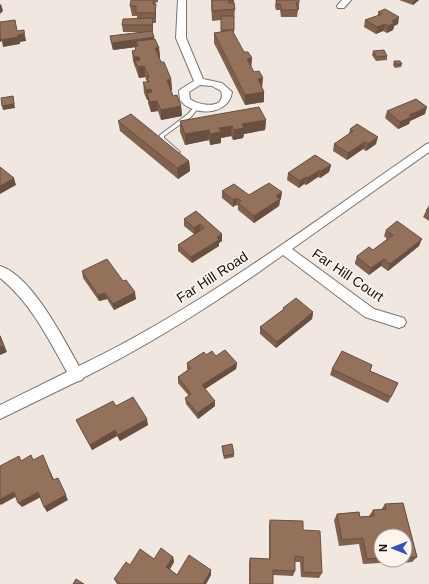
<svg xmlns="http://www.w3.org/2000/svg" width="429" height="584" viewBox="0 0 429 584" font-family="Arial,sans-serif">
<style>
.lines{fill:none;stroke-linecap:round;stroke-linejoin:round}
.service-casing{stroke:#7c746f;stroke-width:2}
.minor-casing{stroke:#7c746f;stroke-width:2}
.service{fill:#fff;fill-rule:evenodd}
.minor{fill:#fff;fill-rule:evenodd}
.wall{fill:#7f614d}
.shaded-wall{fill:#684f3f}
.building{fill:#94715a;stroke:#684f3f}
.labels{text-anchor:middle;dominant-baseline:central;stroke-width:3.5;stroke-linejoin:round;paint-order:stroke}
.street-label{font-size:14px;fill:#151210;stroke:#fdf4ee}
</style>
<rect width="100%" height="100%" fill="#f0e7e0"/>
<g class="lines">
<defs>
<path id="service" d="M195,106h2l2,1 -7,9 -28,20v2l16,14 -2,2 -2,-1 -17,-14v-1l1,-3 28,-21z"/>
<g id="minor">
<path d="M178,0h8v38l17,41 19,4 10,9c-4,25 -40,24 -52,8l-1,-9 2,-2 13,-8 -18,-43zM200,85l12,1 9,5c6,19 -22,15 -31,8l-1,-7z"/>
<path d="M342,0h9l-7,8h-6l-1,-2z"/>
<path d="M429,143v9l-137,97 82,60 30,9 2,4 -2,4 -5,2 -34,-11 -82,-62c-64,46 -130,88 -200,123l-1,2 -6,2 -76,37v-14l67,-33c-19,-34 -36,-69 -67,-94v-12c32,10 63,72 79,100 123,-59 234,-144 346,-221z"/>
</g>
</defs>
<use href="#service" class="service-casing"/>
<use href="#minor" class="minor-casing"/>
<use href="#service" class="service"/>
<use href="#minor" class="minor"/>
</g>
<g class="wall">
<path d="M131,0h27v2l-3,1 1,11v9h-3v9h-1l2,7 5,9 1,10h-1l2,4 10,17 1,11h-1l2,6 8,10 1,10 -21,4 -3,-9 -7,1 -3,-9v-3h-1l-3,-7 -1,-11h4l-2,-5 -6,1 -6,-17 -1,-10 3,-1v-3l-22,3 -2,-7 -1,-7 31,-4h-18l-1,-7 15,-6v-3h-5l-2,-10z"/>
<path d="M211,0h23l1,9 -1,10v16l10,17 8,6 -1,9 13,25v10l-19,3 -31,-62v-10l7,-1v-12l-9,1z"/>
<path d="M276,0l23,3v7h-1l-1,7h-16l-1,-7h-4l-1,-4z"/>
<path d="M399,0h20l-6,5z"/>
<path d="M378,12l20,12 -4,2 -1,4 -6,3 -4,-2 -7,3 -12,-7 1,-7 13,-4z"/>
<path d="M373,51l14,5v4l-11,1 -4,-6z"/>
<path d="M394,61l8,3 -1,3 -6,1 -2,-3z"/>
<path d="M387,111l38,3 -15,7 -1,3 -11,5 -13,-11z"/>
<path d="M266,120l-1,10 -21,4 -1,4 -10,2 -2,-4 -10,2v5l-11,2 -1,-5 -24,5 -5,-13v-11z"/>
<path d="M118,121l71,40 1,10 -12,8 -58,-48z"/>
<path d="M350,129l26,15 -10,7 -3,-2 -16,11 -14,-9 1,-7 15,-10z"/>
<path d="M331,165l-2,7 -9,6 -2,-1 -12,8 -2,-1 -5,4 -12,-8 1,-7z"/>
<path d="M222,191l27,4 32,4 -1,1 -1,6 -25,17 -16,-13v-4l-2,-1 -3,2 -11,-9z"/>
<path d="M429,205v16l-6,-4z"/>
<path d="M196,211l26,23v7l-3,2v3l-27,17 -14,-12v-6l16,-11 -10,-8v-7z"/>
<path d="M386,230l33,16 -31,25 -7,-5 -12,9 -14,-11v-2l2,-6 16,-6 14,-11 -3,-3z"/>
<path d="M82,271l54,28 -22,11 -7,-11 -8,2 -16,-23z"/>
<path d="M283,308l30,4 -1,7 -36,29 -16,-14v-7l23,-17z"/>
<path d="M206,355l10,1 21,7 -1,6 -31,20 10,17 -17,13 -12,-15 -1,-6 4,-2 -11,-13v-6l10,-7 -1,-1v-6z"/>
<path d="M372,365l-2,6 28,12 -10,20 -58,-28 2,-6z"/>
<path d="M116,406l32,19 -28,16 -3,-5 -25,14 -13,-24 -3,-6z"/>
<path d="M222,446l12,8v3l-10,2 -2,-10z"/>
<path d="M403,503l14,54 -5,5 -20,2 -1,-4h14v-24h-24v24h2l-2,3 -18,1 -4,-20 -20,2 -5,-26 3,-6 22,-2 1,5 9,-1 4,-6h8l4,-6z"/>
<path d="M270,520l33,10 19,43 -3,5 -18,-1 -1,-15h-5v9l-2,5 -20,-1v9h-24v-20l1,-6 19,1v-33z"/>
<path d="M173,557l1,5 -4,7 7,6h34l-5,9h-89l-3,-5 16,-14 24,-6z"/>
</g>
<g class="shaded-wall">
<path d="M414,0h5l-6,5z"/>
<path d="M1,4l2,7 -3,3v-9z"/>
<path d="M156,4v19l-1,-10z"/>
<path d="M399,17l-1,7 -4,2 -1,4 -6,3 1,-7 4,-5z"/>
<path d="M153,18v14l-1,-7z"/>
<path d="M15,20l3,15 6,-5 2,11 -6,1v2l-17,3 -1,-6 -2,1v-8l17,-3z"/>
<path d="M385,24l-2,7 -7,3 1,-7z"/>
<path d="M154,37l1,7 -19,-3 1,6 -24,3 -1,-7z"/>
<path d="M155,48h4l1,10 -4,1z"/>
<path d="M134,57h5l1,10 -5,-6v7z"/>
<path d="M252,58l-1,11 -4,-10z"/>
<path d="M144,66l1,11 -6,1 -1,-11z"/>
<path d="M263,78l-1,10 -4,-9z"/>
<path d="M171,79l1,11h-4l-1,-10z"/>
<path d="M151,89l1,11 -5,-7 1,7h-1l-1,-10z"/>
<path d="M264,92v10l-19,3v-10z"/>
<path d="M13,96l2,12 -12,2 -1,-4z"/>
<path d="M157,101l1,10 -7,1 -1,-10z"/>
<path d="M181,106l1,10 -21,4v-10z"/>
<path d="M427,107l-2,7 -15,7 -1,3 -11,5 2,-7 9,-7z"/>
<path d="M266,120l-1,10 -21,4 -1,4 -10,2 1,-10 8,-6z"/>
<path d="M232,126l-1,10 -10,2v5l-11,2v-11l9,-6z"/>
<path d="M209,130v10l-24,5v-11z"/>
<path d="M378,137l-2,7 -10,7 2,-7z"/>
<path d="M365,142l-2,7 -16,11 1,-7z"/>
<path d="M189,161l1,10 -12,8 -1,-11z"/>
<path d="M331,165l-2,7 -9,6 1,-7z"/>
<path d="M320,170l-2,7 -12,8 1,-7z"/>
<path d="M306,177l-2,7 -5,4 1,-7z"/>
<path d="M14,178l2,7 -16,9v-8z"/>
<path d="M282,192l-1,7 -1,1 -1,6 -25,17v-7l22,-20z"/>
<path d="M237,198l-1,7 -3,2v-7z"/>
<path d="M200,224v7l-5,4 -1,-7z"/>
<path d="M222,234v7l-3,2v3l-27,17 -1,-6z"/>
<path d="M422,239l-3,7 -31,25 2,-7z"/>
<path d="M384,259l-3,7 -12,9 2,-7z"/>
<path d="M135,292l1,7 -22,11 -1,-6z"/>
<path d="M105,293l2,6 -8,2 -1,-6z"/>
<path d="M313,312l-1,7 -36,29 1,-6z"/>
<path d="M0,335l7,17 -7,3z"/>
<path d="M237,363l-1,6 -34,22v-6z"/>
<path d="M215,401v5l-17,13 -1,-6z"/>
<path d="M147,419l1,6 -28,16 -2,-6z"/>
<path d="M115,430l2,6 -25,14 -2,-5z"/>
<path d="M43,455l2,5 11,24 -3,-4z"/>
<path d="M58,478l10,22 -21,12 -3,-5z"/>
<path d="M14,492l3,4 -16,9 -1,-1v-5z"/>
<path d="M38,492l3,5 -19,10 -4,-4z"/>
<path d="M173,557l1,5 -6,10 -2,-5z"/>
<path d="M211,570v5l-5,9h-3z"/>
</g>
<g class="building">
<path d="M131,0h23l-1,4h3l-1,9h-19v-7h-6z"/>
<path d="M212,0h22h-5v3h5l1,6 -23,2z"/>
<path d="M276,0h23v3h-3l2,7h-16l-2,-6h-3z"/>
<path d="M385,9l14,8 -7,4 3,2 -7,3 -3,-2 -8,3 -12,-7 17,-6 -4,-2z"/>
<rect x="221" y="16" width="13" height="14"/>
<path d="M153,18l-1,7h-30l1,-6z"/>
<path d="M15,20l2,11 7,-1v4l-6,1v2l-17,3 -1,-6v-12z"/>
<path d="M232,30l12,22h4l4,6 -5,1 7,13 5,-1 4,7 -5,1 6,13 -19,3 -31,-62z"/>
<path d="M152,31l2,6 -42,6 -2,-7z"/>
<path d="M155,39l4,9h-4l6,14h3l7,17 -4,1 6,16 4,-1 4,11 -20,4 -4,-9 -7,1 -3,-9 5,-1 -1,-3 -5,1 -3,-8h6l-2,-4 2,-1 -5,-11 -6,1 -3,-6 5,-1 -1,-3h-5l-2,-6 4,-1 -1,-4h3l-2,-5z"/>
<path d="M384,50l3,6 -10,1 -4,-6z"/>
<path d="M394,61h6l2,3h-7z"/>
<path d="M13,96l1,8 -12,2 -1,-8z"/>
<path d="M416,99l11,8 -18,8 2,2 -11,5 -13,-11z"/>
<path d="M259,107l7,13 -24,4 2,4 -10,2 -2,-4 -13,2 2,4 -11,2 -1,-4 -24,4 -5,-13z"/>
<path d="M131,114l58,47 -12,7 -59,-47z"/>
<path d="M357,124l21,13 -10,7 -3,-2 -17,11 -14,-9 19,-13 -3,-2z"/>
<path d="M315,155l16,10 -10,6 -1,-1 -13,8 -1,-1 -6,4 -12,-8z"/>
<path d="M0,167l14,11 -14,8z"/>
<path d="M269,183l13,9 -6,4 4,3 -26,17 -16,-13 3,-2 -4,-3 -4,2 -11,-9 12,-7 15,11z"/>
<path d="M429,208v4l-3,-2z"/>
<path d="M196,211l26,23 -5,3 2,3 -28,17 -13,-12 26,-17 -4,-4 -6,4 -10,-9z"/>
<path d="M397,221l25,18 -32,25 -6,-5 -13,9 -14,-11v-1l12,-9 4,3 20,-15 -7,-5z"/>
<path d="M107,259l16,22 3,-1 9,12 -22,12 -8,-11 -7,2 -16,-24z"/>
<path d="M296,298l17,14 -36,30 -17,-15 24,-18 -1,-1z"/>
<path d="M0,336l4,10 -4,1z"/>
<path d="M225,350l12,13 -35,22 13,16 -18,12 -12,-15 6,-4 -13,-17 13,-9 -4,-5 17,-11 2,3 6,-4 4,5z"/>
<path d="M342,351l30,14 -2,6 28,12 -7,14 -59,-28z"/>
<path d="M133,397l14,22 -29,16 -3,-5 -25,15 -14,-25 37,-19 3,5z"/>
<path d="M232,444l2,10 -10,2 -2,-10z"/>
<path d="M31,455l2,5 10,-5 10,25 5,-2 8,17 -22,12 -6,-15 -20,11 -4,-11 -14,7v-33l19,-10 2,5z"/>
<path d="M403,503l14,54 -12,1v-22h-24v22l-14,1 -4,-21 -21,2 -5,-26 22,-2 1,5 14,-1 -1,-6 13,-1 -1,-5z"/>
<path d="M270,520l33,1v9l17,1 2,42 -19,-1v-15l-8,-1v15l-22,-1v14h-23v-26l20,1z"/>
<path d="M161,548l12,9 -7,10 11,8 12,-20 22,15 -8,14h-82l-7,-5 12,-17 4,3 10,-16 14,10z"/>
<path d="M76,579l8,5h-11z"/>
</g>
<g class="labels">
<g class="street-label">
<text transform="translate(348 275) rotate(34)">Far Hill Court</text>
<text transform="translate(212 277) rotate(-33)">Far Hill Road</text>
</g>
</g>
<g transform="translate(393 548) rotate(270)"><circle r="19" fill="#fdf4ee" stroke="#a09a95"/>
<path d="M0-3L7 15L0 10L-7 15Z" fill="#3252c3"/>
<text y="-6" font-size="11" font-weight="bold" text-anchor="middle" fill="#151210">N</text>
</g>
</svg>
